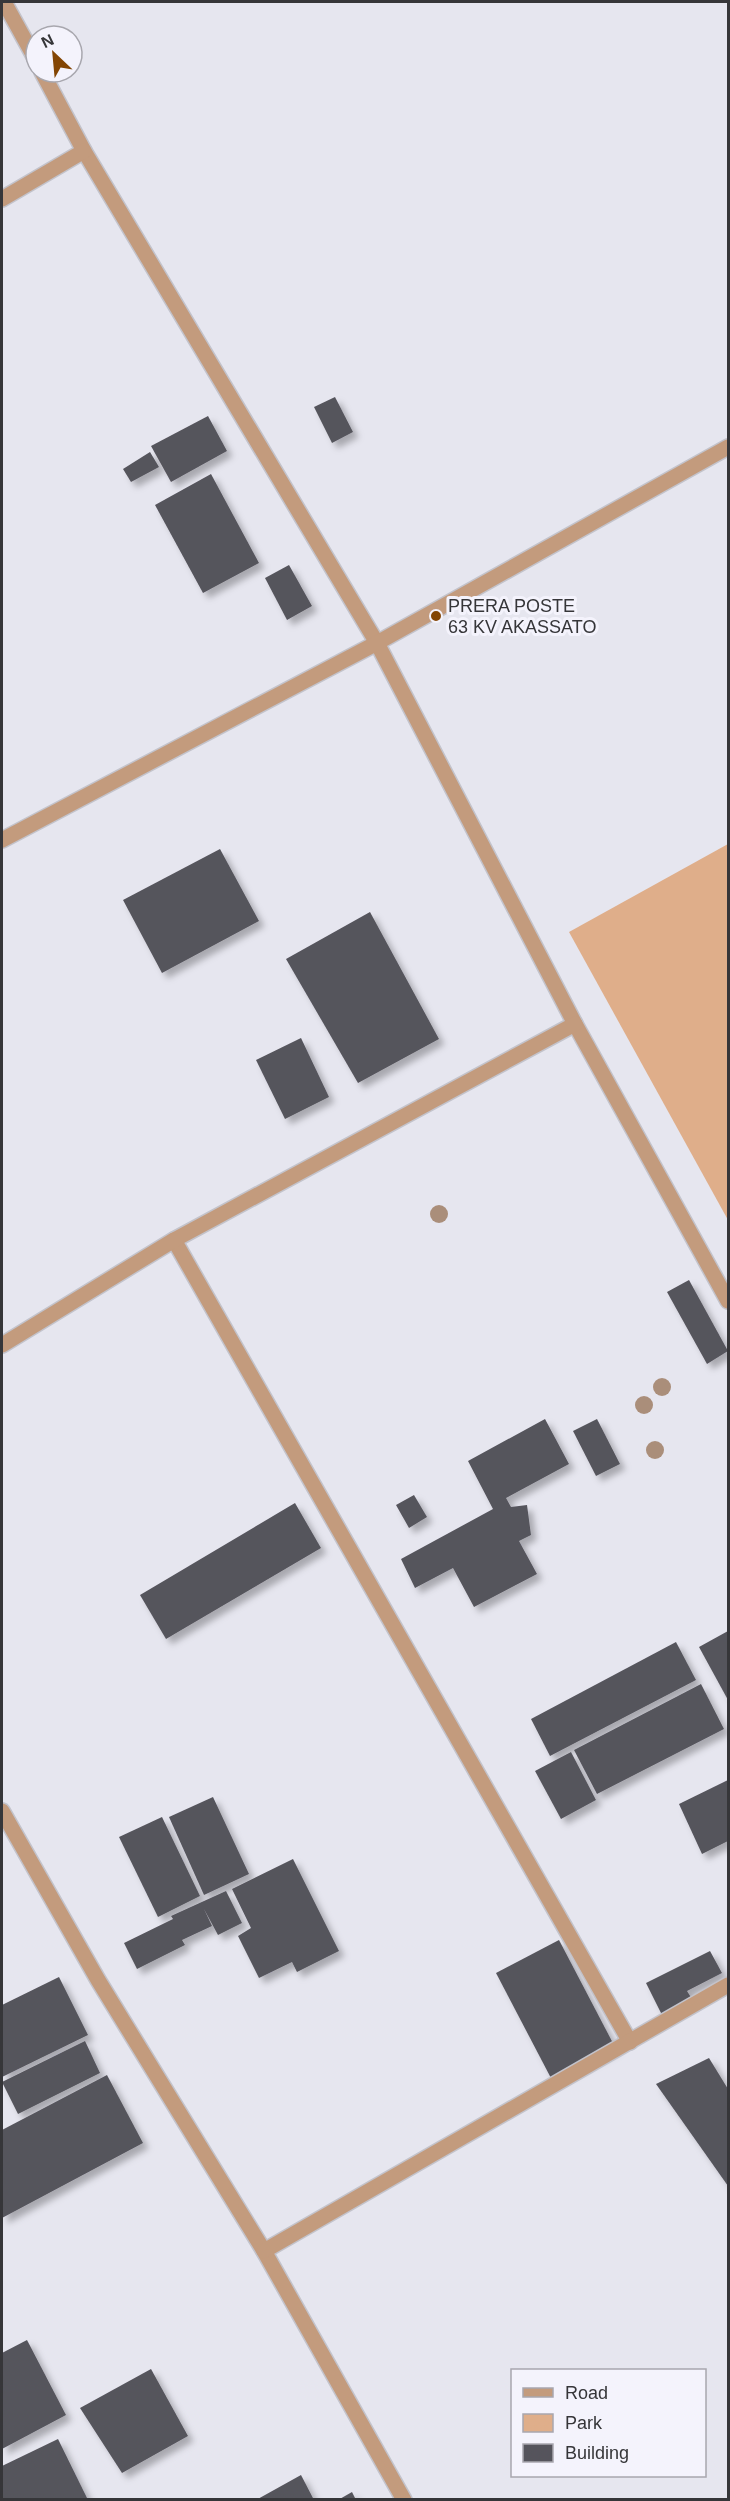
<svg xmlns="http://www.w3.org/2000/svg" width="730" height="2501" viewBox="0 0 730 2501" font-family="Helvetica,sans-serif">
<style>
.green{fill:#dfae8a}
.building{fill:#55545c;filter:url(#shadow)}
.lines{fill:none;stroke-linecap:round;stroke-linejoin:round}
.minor-casing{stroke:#c3c3cb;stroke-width:18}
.minor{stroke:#c39b7d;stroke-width:15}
.tree{fill:#aa8e7a}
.poi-dot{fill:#834503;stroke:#f4f3fc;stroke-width:2}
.labels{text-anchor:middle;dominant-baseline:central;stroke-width:6;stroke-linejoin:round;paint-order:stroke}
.poi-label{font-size:18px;fill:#363639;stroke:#f4f3fc;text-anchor:start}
</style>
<defs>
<filter id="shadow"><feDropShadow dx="5.5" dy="5.5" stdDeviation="3" flood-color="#0004"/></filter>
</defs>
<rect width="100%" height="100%" fill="#e6e6ef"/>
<path class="green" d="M728,844v376l-159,-288z"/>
<g class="building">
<path d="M335,397l18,35 -21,11 -18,-36z"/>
<path d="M208,416l19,35 -56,31 -20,-36z"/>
<path d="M150,452l9,15 -28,15 -8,-13z"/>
<path d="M211,474l48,89 -56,30 -48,-88z"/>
<path d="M289,565l23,41 -25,14 -22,-42z"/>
<path d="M220,849l39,72 -97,52 -39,-73z"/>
<path d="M370,912l69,127 -81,44 -72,-124z"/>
<path d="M301,1038l28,59 -44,22 -29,-59z"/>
<path d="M689,1280l39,71 -21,13 -40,-72z"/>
<path d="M545,1419l24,45 -63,34 5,9 16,-2 4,30 -12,6 18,33 -63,33 -21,-39 -38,20 -14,-29 92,-50 -25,-48z"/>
<path d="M597,1419l23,45 -24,12 -23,-45z"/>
<path d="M414,1495l13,22 -18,11 -13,-23z"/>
<path d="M295,1503l26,45 -155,91 -26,-44z"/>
<path d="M728,1631v69l-29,-53z"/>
<path d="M676,1642l20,38 -146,76 -19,-37z"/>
<path d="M701,1684l23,45 -127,65 -23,-44z"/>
<path d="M571,1752l25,48 -35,19 -26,-48z"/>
<path d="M728,1780v61l-26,13 -23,-50z"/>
<path d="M213,1797l36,77 -45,21 -35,-78z"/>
<path d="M162,1817l38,79 -42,21 -39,-80z"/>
<path d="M293,1859l46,92 -42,21 -5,-10 -33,16 -21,-42 13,-8 -19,-39z"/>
<path d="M226,1891l16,32 -24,12 -14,-26 8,17 -30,14 3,5 -48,24 -13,-26 49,-24 -2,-3z"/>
<path d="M559,1940l56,107 -63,33 -56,-107z"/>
<path d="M710,1951l12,22 -35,18 5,8 -30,16 -16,-32z"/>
<path d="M59,1977l29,58 -86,42v-72z"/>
<path d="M85,2041l15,32 -82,41 -16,-32z"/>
<path d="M709,2058l19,31v97l-72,-102z"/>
<path d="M107,2075l36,68 -141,75v-88z"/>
<path d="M27,2340l39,75 -64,34v-96z"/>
<path d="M151,2369l37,67 -66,37 -42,-65z"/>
<path d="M58,2439l30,61h-86v-34z"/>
<path d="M301,2475l13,25h-58z"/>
<path d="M352,2492l4,8h-18z"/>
</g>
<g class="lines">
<defs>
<g id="minor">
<path d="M4,2l32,58"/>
<path d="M42,72l42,79 293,492 198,381 153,277"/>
<path d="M2,199l82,-48"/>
<path d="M2,840l375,-197 351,-196"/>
<path d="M174,1240l456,802"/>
<path d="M2,1345l172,-105 401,-216"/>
<path d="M2,1811l96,169 166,271 140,249"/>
<path d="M264,2251l464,-266"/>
</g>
</defs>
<use href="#minor" class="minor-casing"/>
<use href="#minor" class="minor"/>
</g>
<g class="tree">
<circle cx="439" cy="1214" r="9"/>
<circle cx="662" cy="1387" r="9"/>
<circle cx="644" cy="1405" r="9"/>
<circle cx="655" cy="1450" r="9"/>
</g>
<circle class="poi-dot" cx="436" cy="616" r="6"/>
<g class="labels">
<g class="poi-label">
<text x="448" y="606">PRERA POSTE<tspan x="448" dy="21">63 KV AKASSATO</tspan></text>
</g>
</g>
<rect width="730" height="2501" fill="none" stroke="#363639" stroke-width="6"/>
<rect x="511" y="2369" width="195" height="108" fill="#f4f3fc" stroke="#a8a7ae" stroke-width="1.5"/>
<rect x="523" y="2388" width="30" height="9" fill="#c39b7d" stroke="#a8a7ae" stroke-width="1.5"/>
<text x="565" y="2399" font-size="18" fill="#363639">Road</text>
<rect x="523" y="2414" width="30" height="18" fill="#dfae8a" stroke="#a8a7ae" stroke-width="1.5"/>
<text x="565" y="2429" font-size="18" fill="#363639">Park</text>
<rect x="523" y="2444" width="30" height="18" fill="#55545c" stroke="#a8a7ae" stroke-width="1.5"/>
<text x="565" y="2459" font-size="18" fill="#363639">Building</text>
<g transform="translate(54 54) rotate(334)"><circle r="28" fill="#f4f3fc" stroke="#a8a7ae" stroke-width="1.5"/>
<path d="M0-4.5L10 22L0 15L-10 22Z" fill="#834503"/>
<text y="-9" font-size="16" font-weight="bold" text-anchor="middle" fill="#363639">N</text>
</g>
</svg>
